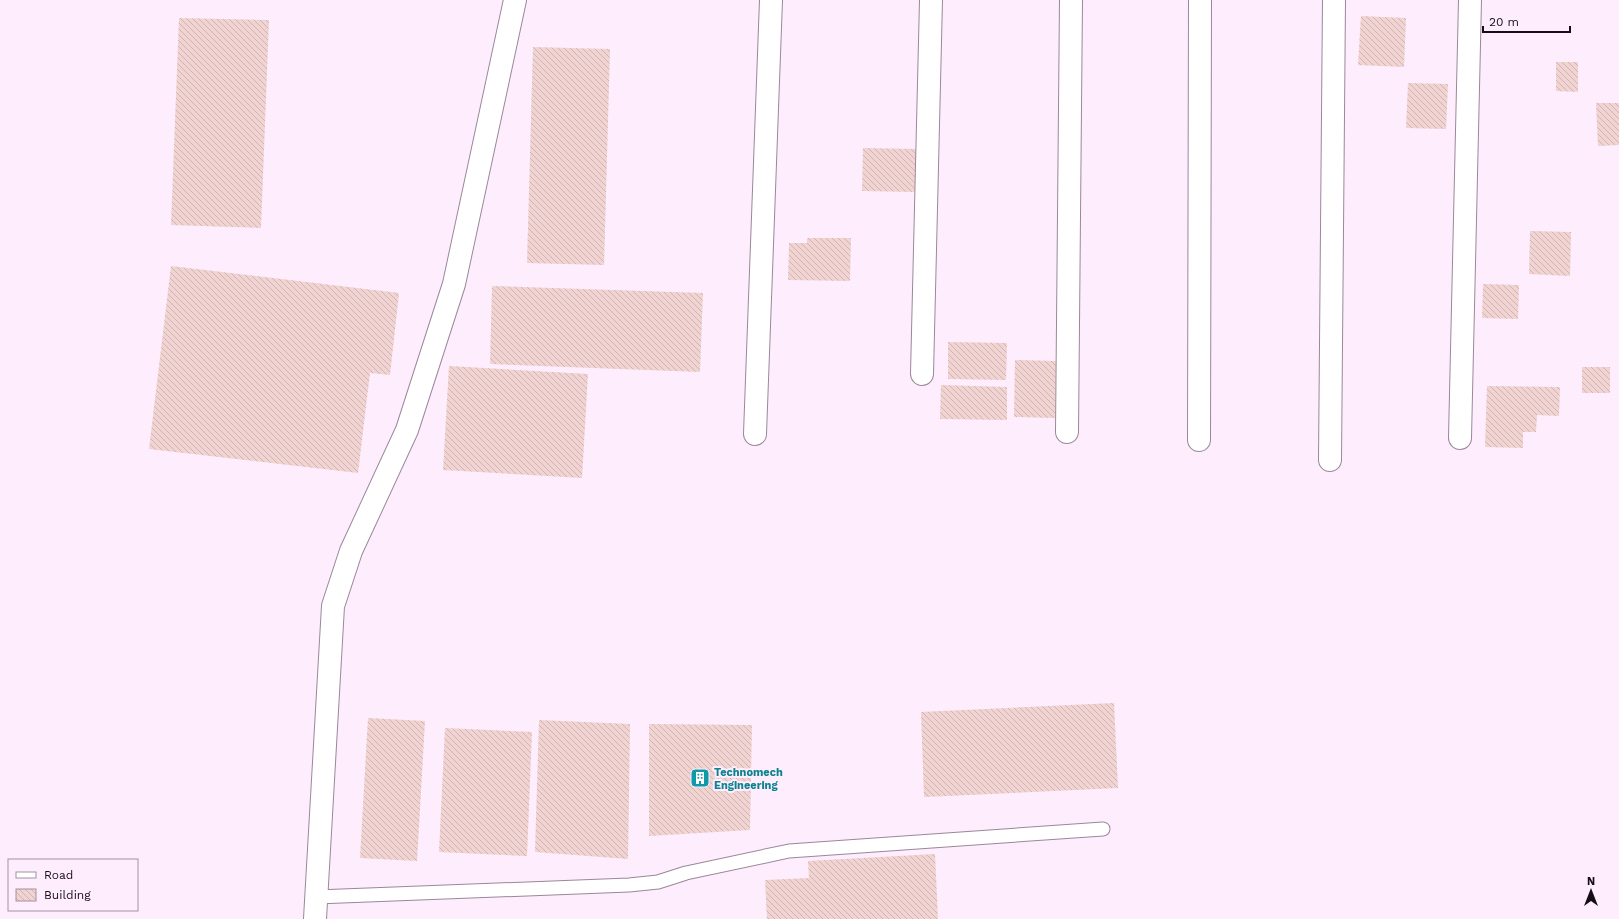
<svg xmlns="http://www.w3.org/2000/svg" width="1619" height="919" viewBox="0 0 1619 919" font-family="'Work Sans',sans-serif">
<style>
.building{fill:url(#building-back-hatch)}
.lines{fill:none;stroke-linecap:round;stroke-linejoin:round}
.service-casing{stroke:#9a889a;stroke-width:15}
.minor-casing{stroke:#9a889a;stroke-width:24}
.tertiary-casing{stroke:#9a889a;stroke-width:24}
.service{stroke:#fff;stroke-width:13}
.minor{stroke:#fff;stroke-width:22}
.tertiary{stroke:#fff;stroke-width:22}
.labels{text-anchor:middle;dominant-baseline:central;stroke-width:4;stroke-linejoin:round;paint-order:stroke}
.culture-label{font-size:11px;font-weight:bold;fill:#0d838f;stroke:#fdedfd;text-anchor:start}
</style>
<defs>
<pattern id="building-back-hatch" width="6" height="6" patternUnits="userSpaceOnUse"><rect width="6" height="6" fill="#f1d3d1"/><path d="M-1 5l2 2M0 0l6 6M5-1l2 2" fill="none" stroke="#ceb4b3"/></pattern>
</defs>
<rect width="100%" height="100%" fill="#fdedfd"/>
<g class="building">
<path d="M1361,16l45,2 -2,49 -46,-2z"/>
<path d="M179,18l90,2 -8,208 -90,-3z"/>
<path d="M533,47l77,2 -6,216 -77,-2z"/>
<path d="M1556,62h22v30l-22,-1z"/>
<path d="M1408,83l40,1 -2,45 -40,-1z"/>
<path d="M1596,103h23v42l-21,1z"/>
<path d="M863,148l54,1 -1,43 -54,-1z"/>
<path d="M1530,231l41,1 -1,44 -41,-2z"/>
<path d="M807,238h44l-1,43 -62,-1 1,-37h18z"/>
<path d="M171,266l228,27 -9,82 -20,-2 -12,100 -209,-24z"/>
<path d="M1483,284l36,1 -1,34 -36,-1z"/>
<path d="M492,286l211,7 -3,79 -210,-8z"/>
<path d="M948,342l59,1 -1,37 -58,-1z"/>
<path d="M1015,360l41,1 -1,57 -41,-1z"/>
<path d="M449,366l139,8 -6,104 -139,-8z"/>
<rect x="1582" y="367" width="28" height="26"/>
<path d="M941,385l66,2v33l-67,-1z"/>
<path d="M1487,386l73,1 -1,29 -22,-1 -1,17h-13v16l-38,-1z"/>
<path d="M1114,703l4,85 -194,9 -3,-85z"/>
<path d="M368,718l57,3 -8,140 -57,-3z"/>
<path d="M539,720l91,4 -2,135 -93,-7z"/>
<path d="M649,724l103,1 -2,105 -101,6z"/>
<path d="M445,728l87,4 -5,124 -88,-4z"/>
<path d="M935,854l3,65h-171l-2,-39 44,-2 -1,-17z"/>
</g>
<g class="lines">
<defs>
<path id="service" d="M316,897l313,-12 29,-3 28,-9 103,-22 314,-22"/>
<g id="minor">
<path d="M922,374l9,-374"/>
<path d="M1067,432l4,-432"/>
<path d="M755,434l16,-434"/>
<path d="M1460,438l10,-438"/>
<path d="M1199,440l1,-440"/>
<path d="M1330,460l4,-460"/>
</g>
<path id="tertiary" d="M315,919l18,-313 18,-55 56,-121 47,-146 61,-284"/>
</defs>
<use href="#service" class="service-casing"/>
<use href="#minor" class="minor-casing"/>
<use href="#tertiary" class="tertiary-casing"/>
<use href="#service" class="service"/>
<use href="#minor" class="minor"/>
<use href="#tertiary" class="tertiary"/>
</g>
<defs>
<symbol id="building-square" viewBox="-11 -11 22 22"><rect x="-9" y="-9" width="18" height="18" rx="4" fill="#0f9aa8" stroke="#fdedfd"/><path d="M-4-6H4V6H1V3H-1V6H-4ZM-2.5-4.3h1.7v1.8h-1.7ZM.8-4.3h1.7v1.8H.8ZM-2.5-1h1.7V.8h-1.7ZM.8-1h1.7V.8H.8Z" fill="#fff"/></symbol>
</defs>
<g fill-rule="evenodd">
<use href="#building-square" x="689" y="767" width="22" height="22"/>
</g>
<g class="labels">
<g class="culture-label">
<text x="714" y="772">Technomech<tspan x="714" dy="13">Engineering</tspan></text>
</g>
</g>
<rect x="8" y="859" width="130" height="52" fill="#fdedfd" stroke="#a094a0"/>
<rect x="16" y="872" width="20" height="6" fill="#ffffff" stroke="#a094a0"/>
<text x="44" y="879" font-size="12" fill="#150e15">Road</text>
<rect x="16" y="889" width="20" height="12" fill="url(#building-back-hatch)" stroke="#a094a0"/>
<text x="44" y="899" font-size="12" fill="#150e15">Building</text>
<g transform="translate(1591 891)" stroke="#fdedfd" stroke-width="3" paint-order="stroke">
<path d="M0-3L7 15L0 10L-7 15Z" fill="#150e15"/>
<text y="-6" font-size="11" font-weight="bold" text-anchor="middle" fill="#150e15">N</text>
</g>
<path d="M1483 26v6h87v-6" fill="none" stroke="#150e15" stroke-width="2"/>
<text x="1489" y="26" font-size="12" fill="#150e15" stroke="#fdedfd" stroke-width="3" paint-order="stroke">20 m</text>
</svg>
